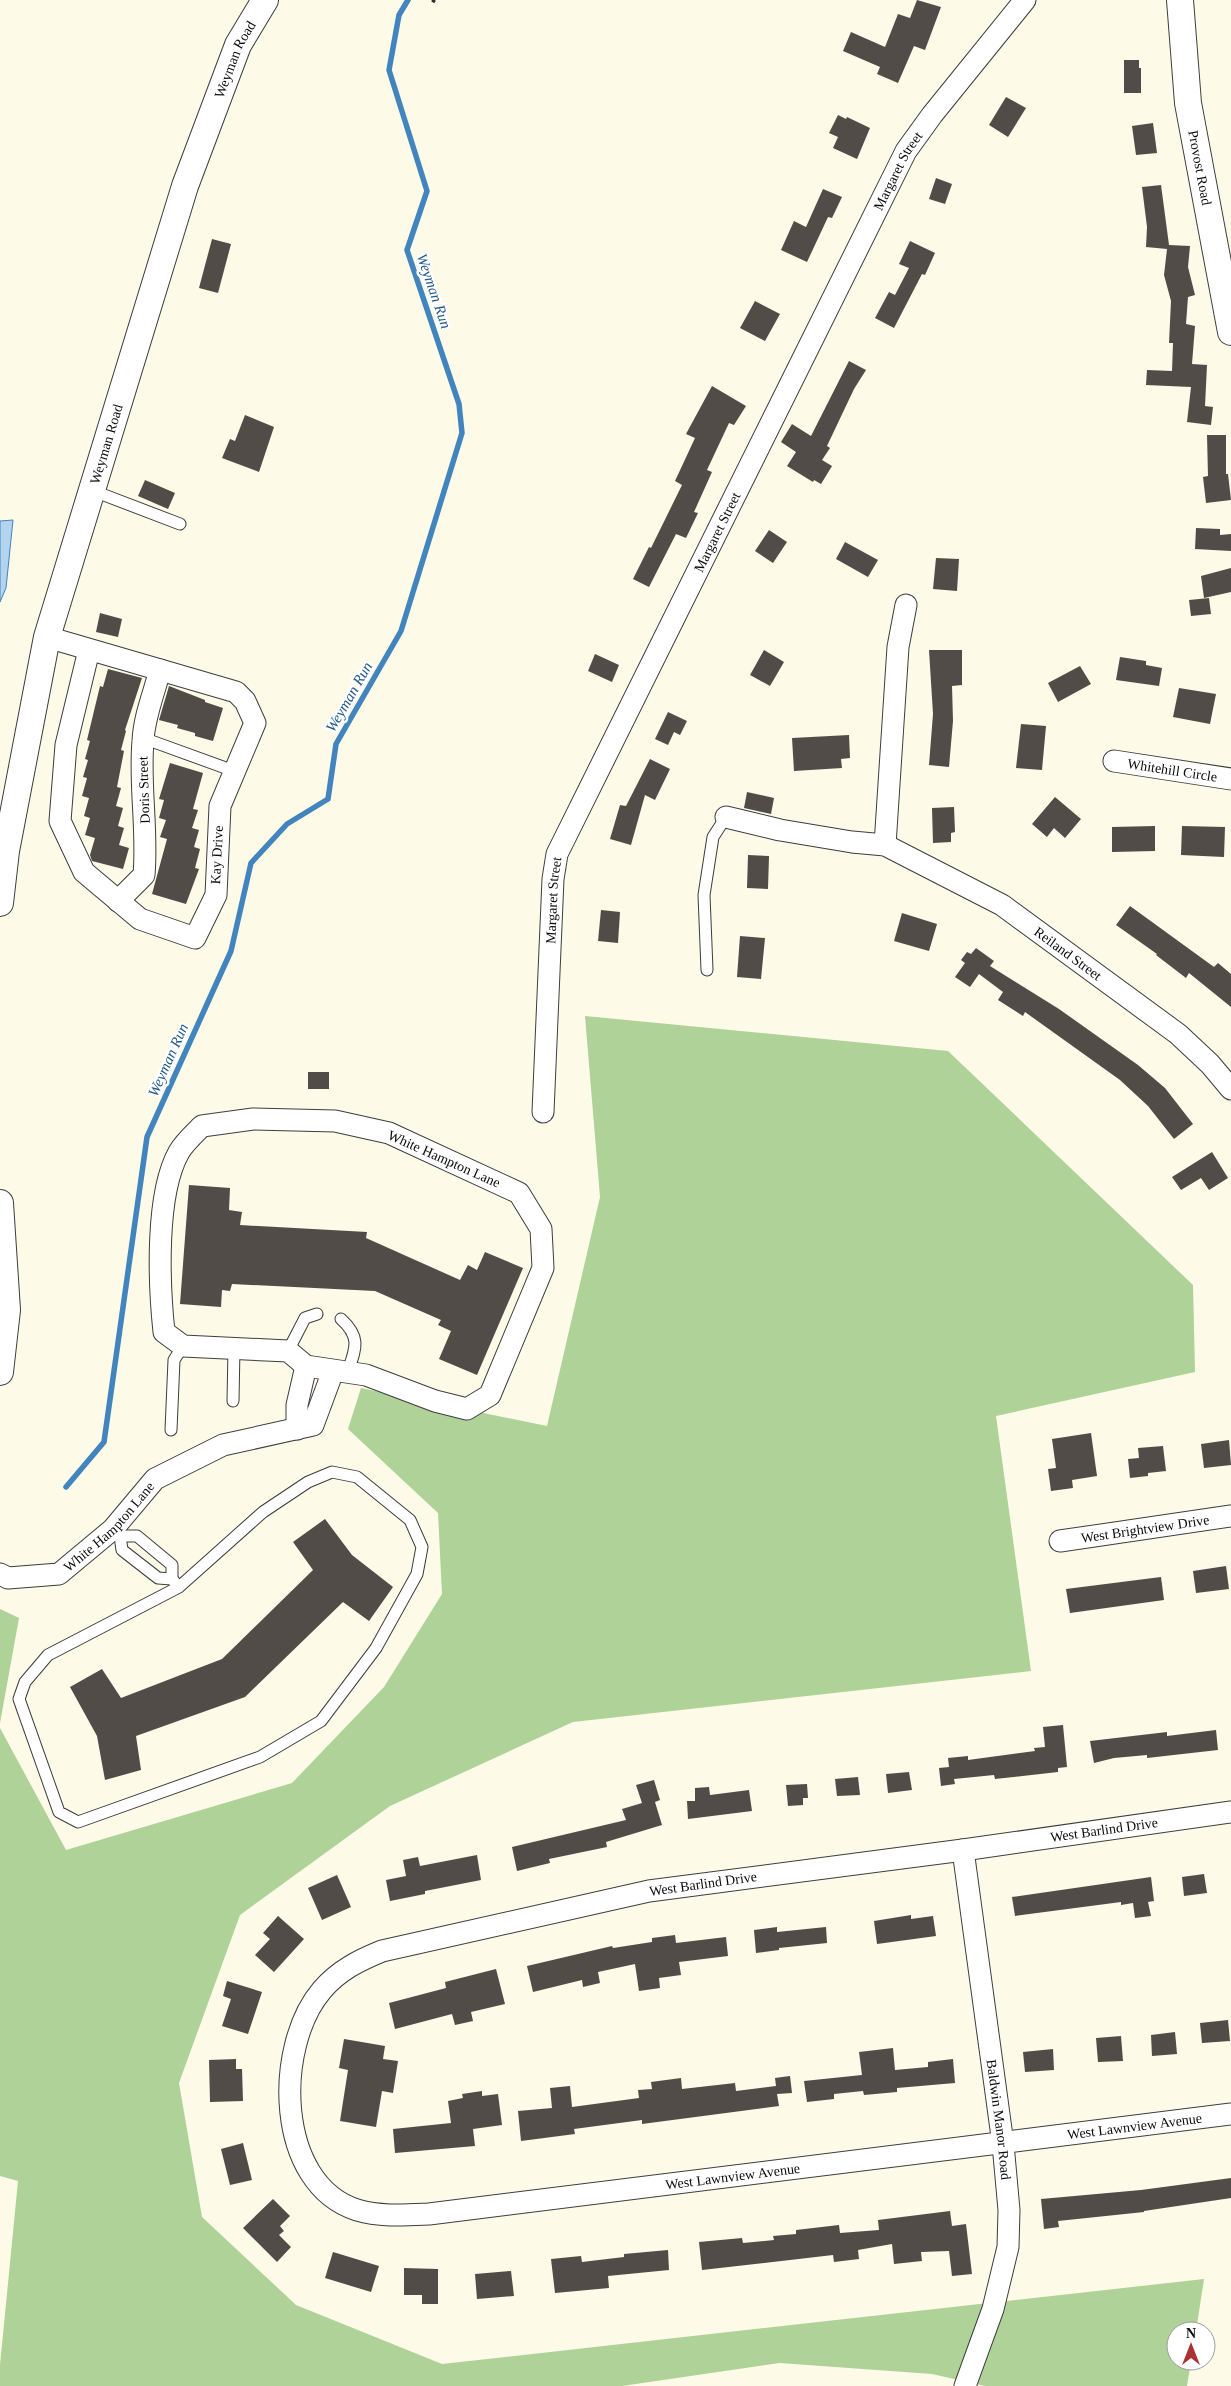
<svg xmlns="http://www.w3.org/2000/svg" width="1231" height="2386" viewBox="0 0 1231 2386" font-family="'Times New Roman',serif">
<style>
.forest{fill:#aed298}
.water{fill:#b2d4ef;stroke:#4184be}
.lines{fill:none;stroke-linecap:round;stroke-linejoin:round}
.stream{stroke:#4184be;stroke-width:5.5}
.building{fill:#514c47}
.service-casing{stroke:#3d3d3d;stroke-width:13}
.minor-casing{stroke:#3d3d3d;stroke-width:23}
.tertiary-casing{stroke:#3d3d3d;stroke-width:28}
.path{stroke:#2c2c2c;stroke-width:3;stroke-dasharray:5 2.5;stroke-linecap:butt}
.service{stroke:#fff;stroke-width:11}
.minor{stroke:#fff;stroke-width:21}
.tertiary{stroke:#fff;stroke-width:26}
.labels{text-anchor:middle;dominant-baseline:central;stroke-width:5;stroke-linejoin:round;paint-order:stroke}
.street-label{font-size:14px;fill:#0a0a0a;stroke:#fff}
.water-label{font-size:15px;font-style:italic;fill:#21578d;stroke:#fff}
</style>
<rect width="100%" height="100%" fill="#fdfae8"/>
<g class="forest">
<path d="M585,1016l363,35 245,234 2,87 -199,44 35,255 -458,51 -183,84 -150,109 -61,168 23,134 94,88 146,59 762,-85 -8,52h-20v30h15l-4,25h-202l-53,-12 -152,-11 -158,23h-622v-21l18,-184 -18,-5v-448l66,122 226,-67 92,-96 58,-93 -4,-81 -90,-84 13,-41 186,38 53,-229z"/>
<path d="M0,1609l19,9 -19,105z"/>
</g>
<path class="water" d="M13,520l-7,68 -6,14v-81z"/>
<g class="lines">
<path class="stream" d="M66,1487l38,-45 43,-305 84,-186 20,-88 36,-39 41,-25 8,-55 65,-113 61,-198 -3,-29 -52,-154 20,-59 -38,-121 10,-55 9,-15"/>
</g>
<g class="building">
<path d="M917,0l24,7 -16,43 -11,-4 -16,37 -21,-9 3,-7 -37,-16 8,-19 34,15 13,-33 12,4z"/>
<path d="M1124,60h15v8h2v25h-17z"/>
<path d="M1006,97l20,11 -18,29 -19,-12z"/>
<path d="M838,115l8,4 1,-2 23,11 -13,31 -24,-11 5,-11 -9,-4z"/>
<path d="M1153,123l4,30 -21,2 -4,-29z"/>
<path d="M936,178l16,6 -7,20 -16,-5z"/>
<path d="M1161,185l8,60 21,1 -2,21 7,28 -7,2 -2,27 9,2 -3,38 15,1 -2,41 8,1 -2,18 -24,-3 4,-35 -45,-2 1,-15 25,1 1,-28h-4l2,-42 -7,-26 3,-26 -21,-2 1,-20 -5,-40z"/>
<path d="M823,189l19,8 -10,21 -4,-1 -21,45 -26,-12 13,-29 12,6z"/>
<path d="M212,239l19,5 -13,49 -19,-5z"/>
<path d="M910,241l25,12 -10,22 -3,-1 -28,54 -19,-10 14,-26 6,3 14,-27 -10,-4z"/>
<path d="M755,301l25,13 -15,27 -25,-13z"/>
<path d="M849,361l17,9 -12,19 -27,57 3,2 -8,12 10,6 -11,18 -7,-4 -1,2 -26,-16 9,-14 -15,-10 11,-18 19,12z"/>
<path d="M712,386l34,20 -12,19 -5,-2 -22,47 5,2 -18,40 4,1 -12,25 -10,-4 -27,53 -16,-8 16,-32 2,1 31,-63 -7,-4 20,-43 -9,-4z"/>
<path d="M245,415l29,12 -15,45 -37,-14 8,-19 5,2z"/>
<path d="M1207,435h19v39h2l3,26 -25,3 -3,-26 5,-1z"/>
<path d="M145,480l30,13 -7,16 -30,-13z"/>
<path d="M1196,528l24,1v6l11,-1v17l-36,-2z"/>
<path d="M769,530l18,12 -14,21 -18,-12z"/>
<path d="M845,542l33,18 -10,17 -32,-18z"/>
<path d="M936,558l23,1 -2,32 -24,-2z"/>
<path d="M1231,568v24l-27,6 -3,-22z"/>
<path d="M1209,598l2,16 -20,2 -2,-16z"/>
<path d="M100,613l22,6 -4,18 -22,-5z"/>
<path d="M764,650l20,12 -14,24 -20,-11z"/>
<path d="M929,650h33v35l-10,1 1,35 -4,46 -20,-2 4,-51z"/>
<path d="M595,654l24,11 -7,17 -24,-11z"/>
<path d="M1120,657l26,4v4l16,3 -3,18 -43,-6z"/>
<path d="M1080,666l11,18 -33,18 -10,-19z"/>
<path d="M108,669l34,9 -17,52 1,1 -5,19 3,1 -7,36 4,1 -5,18 7,2 -5,18 6,2 -5,17 10,3 -6,21 -31,-8 -2,-6 5,-17 -10,-3 5,-17 -6,-2 5,-18 -7,-2 5,-18 -4,-1 5,-17 -3,-1 5,-18 -3,-1 13,-54 3,1z"/>
<path d="M169,686l36,14v2l18,6 -10,33 -18,-5v-3l-18,-5 1,-3 -19,-5z"/>
<path d="M1179,688l37,6 -6,30 -37,-7z"/>
<path d="M668,712l19,9 -7,14 -6,-3 -6,13 -13,-6z"/>
<path d="M1021,724l25,2 -4,44 -26,-2z"/>
<path d="M849,735l1,23 -9,1 1,9 -48,3 -2,-33z"/>
<path d="M650,759l20,10 -15,31 -10,-5 -14,50 -21,-6 10,-34 6,1z"/>
<path d="M170,763l33,10 -10,36 5,1 -6,18 7,2 -5,17 6,2 -5,19 4,1 -13,35 -34,-10 15,-55 -7,-2 6,-17 -7,-2 5,-18 -5,-1z"/>
<path d="M747,792l27,6 -3,16 -27,-6z"/>
<path d="M1055,797l26,22 -16,19 -11,-10 -7,9 -15,-13z"/>
<path d="M954,807l1,25 -4,1v9l-18,1 -1,-35z"/>
<path d="M1155,826v25l-43,1v-25z"/>
<path d="M1182,826l43,1 -1,30 -43,-2z"/>
<path d="M748,855l21,1 -1,33 -21,-1z"/>
<path d="M1130,906l84,61 4,-4 13,11v33l-42,-34 -3,5 -30,-23 1,-1 -41,-29z"/>
<path d="M601,910l19,2 -2,31 -20,-2z"/>
<path d="M902,913l35,11 -8,27 -35,-10z"/>
<path d="M740,936l25,2 -4,41 -24,-2z"/>
<path d="M976,948l18,13 -4,5 69,43 79,56 27,23 28,36 -19,15 -26,-33 -28,-26 -95,-68 -2,4 -25,-16 5,-8 -24,-18 -9,13 -15,-10 10,-14 -4,-3 6,-8 4,2z"/>
<rect x="308" y="1072" width="21" height="17"/>
<path d="M1212,1152l16,26 -19,12 -8,-12 -20,12 -9,-13z"/>
<path d="M189,1185l41,3 -1,22 13,2 -2,13 127,7 -1,6 94,42 8,-15 9,5 8,-18 38,16 -46,107 -38,-16 12,-28 -13,-6 3,-5 -66,-29 -143,-7 -2,7 -8,-1 -1,17 -41,-3z"/>
<path d="M1091,1433l6,43 -25,4 1,8 -22,3 -3,-22 8,-1 -4,-29z"/>
<path d="M1229,1440l2,25 -27,3 -3,-24z"/>
<path d="M1163,1446l3,25 -18,2v3l-18,2 -2,-19 11,-1 -1,-10z"/>
<path d="M325,1519l27,36 41,32 -24,34 -26,-19 -98,95 -109,39 5,34 -36,10 -8,-44 -27,-49 32,-18 19,29 101,-39 91,-89 -20,-28z"/>
<path d="M1226,1566l3,23 -33,4 -3,-22z"/>
<path d="M1161,1577l3,23 -94,13 -4,-24z"/>
<path d="M1063,1725l4,42 -9,1v4l-63,7 -1,-4 -40,4 1,5 -14,2 -2,-18 10,-1 -1,-9 20,-2v4l67,-9 -1,-3 11,-1 -2,-20z"/>
<path d="M1216,1730l2,20 -71,8v-3l-33,3 -20,5 -4,-22 77,-9v4z"/>
<path d="M909,1772l3,18 -24,3 -2,-19z"/>
<path d="M858,1777l2,18 -23,1 -2,-17z"/>
<path d="M654,1780l6,20 -5,2 7,23 -56,17 1,5 -58,12 1,4 -33,8 -5,-24 114,-27 -4,-11 20,-6 -6,-18z"/>
<path d="M807,1784l1,14h-5v7l-15,1 -2,-21z"/>
<path d="M709,1787l1,8 39,-5 3,21 -64,8 -1,-18h8v-13z"/>
<path d="M477,1855l4,25 -56,11v3l-35,7 -4,-21 20,-4 -3,-16 15,-3 2,9z"/>
<path d="M1204,1874l3,19 -23,3 -2,-19z"/>
<path d="M337,1875l14,32 -29,13 -14,-32z"/>
<path d="M1151,1877l3,24 -6,1 3,14 -16,2 -2,-15 -12,2v-3l-106,14 -3,-19z"/>
<path d="M911,1915v4l22,-3 3,20 -59,8 -3,-23z"/>
<path d="M278,1916l26,23 -30,33 -19,-17 15,-16 -7,-6z"/>
<path d="M777,1927v5l49,-5 1,16 -48,5v2l-23,3 -2,-23z"/>
<path d="M675,1935l1,8 50,-6 2,19 -49,6 2,13 -22,3 1,10 -21,3 -4,-27 -37,8 2,11 -17,4 -1,-7 -49,12 -6,-26 85,-20 1,2 39,-6v-4z"/>
<path d="M496,1969l9,35 -34,8 2,9 -18,4 -3,-11 -57,15 -6,-26 57,-15 -1,-6z"/>
<path d="M227,1981l35,11 -14,42 -26,-8 9,-27 -8,-3z"/>
<path d="M1228,2020l2,21 -28,2 -2,-20z"/>
<path d="M1175,2032l2,22 -25,2 -1,-21z"/>
<path d="M1121,2036l2,25 -25,1 -2,-24z"/>
<path d="M344,2039l41,7 -2,13 15,2 -5,32 -11,-2 -6,36 -36,-6 8,-51 -9,-2z"/>
<path d="M893,2048l2,22 33,-3v-5l25,-3 2,24 -58,5v4l-33,3 -1,-4 -29,3v5l-27,3 -3,-21 58,-6 -3,-23z"/>
<path d="M1053,2049l1,21 -29,2 -2,-20z"/>
<path d="M236,2059v10h6l1,32 -33,1 -1,-42z"/>
<path d="M790,2076l2,17 -15,1 2,12 -137,18v-4l-68,9 1,5 -54,7 -3,-30 34,-3 -2,-20 20,-2 2,21 67,-9 -1,-8 14,-1 -1,-7 30,-4 1,11 53,-6 1,8 40,-5 -1,-8z"/>
<path d="M482,2091v5l16,-2 4,31 -29,4 2,17 -80,7 -2,-24 58,-6 -3,-22 15,-3 -1,-4z"/>
<path d="M243,2143l9,37 -22,5 -9,-36z"/>
<path d="M1231,2178v20l-87,13v1l-86,9 1,6 -15,2 -3,-30 100,-9z"/>
<path d="M273,2199l17,17 -10,10 4,5 -5,4 12,12 -14,15 -34,-34z"/>
<path d="M950,2211l2,15 14,-2 6,50 -20,2 -3,-25 -28,1 1,9 -28,3 -2,-20 -34,6 1,9 -25,3 -1,-7 -131,15 -3,-28 43,-4 1,5 31,-3 -1,-4 23,-2v-4l43,-5 1,8 39,-3 -1,-10z"/>
<path d="M668,2250l1,20 -61,6 1,12 -54,5 -4,-34 30,-3 1,6 42,-5v-3z"/>
<path d="M333,2252l46,14 -8,26 -46,-14z"/>
<path d="M404,2268l34,1v35h-16v-9h-18z"/>
<path d="M511,2271l3,25 -37,3 -2,-25z"/>
</g>
<g class="lines">
<defs>
<g id="service">
<path d="M91,490l89,34"/>
<path d="M143,738l91,33"/>
<path d="M707,970l-3,-75 9,-58 13,-20"/>
<path d="M341,1319c20,18 15,29 7,52"/>
<path d="M288,1351l17,-33 12,-4"/>
<path d="M233,1401l1,-53"/>
<path d="M171,1430l3,-70 9,-14"/>
<path d="M113,1529l7,7 2,14 36,28 14,1v-14l-35,-29h-17"/>
<path d="M172,1579l7,8 -131,68 -23,27 -6,17 40,113 19,10 182,-65 61,-36 55,-73 41,-74 5,-27 -12,-27 -53,-43 -25,-5 -24,10 -45,30 -84,75"/>
</g>
<g id="minor">
<path d="M47,637l189,55 9,9 10,22 -35,83 -4,89 -21,43 -55,-19 -56,-47 -24,-51 6,-76 23,-95"/>
<path id="s1" d="M1114,761l117,18"/>
<path id="s2" d="M726,817l54,13 72,12 33,3 117,60 176,129 32,30 21,25"/>
<path d="M885,845l13,-198 8,-42"/>
<path d="M118,901l26,-26c4,-45 -5,-90 -1,-134 1,-24 11,-48 17,-71"/>
<path id="s3" d="M543,1112l10,-233 4,-25 349,-703 26,-36 93,-115"/>
<path d="M253,1119l82,2 54,12 130,60 22,36 2,39 -53,127 -23,14 -32,-8 -69,-26 -60,-9 -18,-15 -105,-5 -19,-14c-5,-47 -9,-138 15,-180 5,-9 15,-18 23,-26z"/>
<path d="M297,1429v-24l9,-39"/>
<path id="s4" d="M1060,1541l171,-25"/>
<path id="s5" d="M0,1574l8,4 51,-4 54,-45 42,-50 68,-34 90,-20 20,-54"/>
<path id="s6" d="M1231,1812l-268,38 -314,41 -267,60c-22,9 -43,19 -60,39 -48,56 -47,194 35,220 23,7 49,5 72,4l802,-100"/>
<path id="s7" d="M963,1850l40,294 6,66 -1,37 -15,62 -28,77"/>
</g>
<g id="tertiary">
<path id="s8" d="M1180,0l8,103 43,229"/>
<path id="s9" d="M0,903l6,-52 41,-214 138,-451 53,-141 27,-45"/>
<path d="M0,1203l7,107 -7,62"/>
</g>
</defs>
<use href="#service" class="service-casing"/>
<use href="#minor" class="minor-casing"/>
<use href="#tertiary" class="tertiary-casing"/>
<path class="path" d="M432,0l3,2"/>
<use href="#service" class="service"/>
<use href="#minor" class="minor"/>
<use href="#tertiary" class="tertiary"/>
</g>
<g class="labels">
<g class="street-label">
<text stroke="none"><textPath href="#s9" startOffset="878">Weyman Road</textPath></text>
<text stroke="none"><textPath href="#s8" startOffset="169">Provost Road</textPath></text>
<text stroke="none"><textPath href="#s3" startOffset="1022">Margaret Street</textPath></text>
<text stroke="none"><textPath href="#s9" startOffset="472">Weyman Road</textPath></text>
<text stroke="none"><textPath href="#s3" startOffset="618">Margaret Street</textPath></text>
<text stroke="none"><textPath href="#s1" startOffset="59">Whitehill Circle</textPath></text>
<text transform="translate(144 790) rotate(-92)">Doris Street</text>
<text transform="translate(217 855) rotate(-87)">Kay Drive</text>
<text stroke="none"><textPath href="#s3" startOffset="212">Margaret Street</textPath></text>
<text stroke="none"><textPath href="#s2" startOffset="375">Reiland Street</textPath></text>
<text transform="translate(444 1159) rotate(24)">White Hampton Lane</text>
<text stroke="none"><textPath href="#s5" startOffset="129">White Hampton Lane</textPath></text>
<text stroke="none"><textPath href="#s4" startOffset="86">West Brightview Drive</textPath></text>
<text transform="translate(1104 1830) rotate(-8)">West Barlind Drive</text>
<text transform="translate(703 1884) rotate(-8)">West Barlind Drive</text>
<text stroke="none"><textPath href="#s7" startOffset="272">Baldwin Manor Road</textPath></text>
<text stroke="none"><textPath href="#s6" startOffset="1971">West Lawnview Avenue</textPath></text>
<text stroke="none"><textPath href="#s6" startOffset="1566">West Lawnview Avenue</textPath></text>
</g>
<g class="water-label">
<text transform="translate(434 291) rotate(71)">Weyman Run</text>
<text transform="translate(349 697) rotate(-60)">Weyman Run</text>
<text transform="translate(168 1060) rotate(-66)">Weyman Run</text>
</g>
</g>
<g transform="translate(1191 2346)"><circle r="24" fill="#ffffff" stroke="#9d9d9d"/>
<path d="M0-4L9 19L0 12L-9 19Z" fill="#aa3331"/>
<text y="-8" font-size="14" font-weight="bold" text-anchor="middle" fill="#0a0a0a">N</text>
</g>
</svg>
